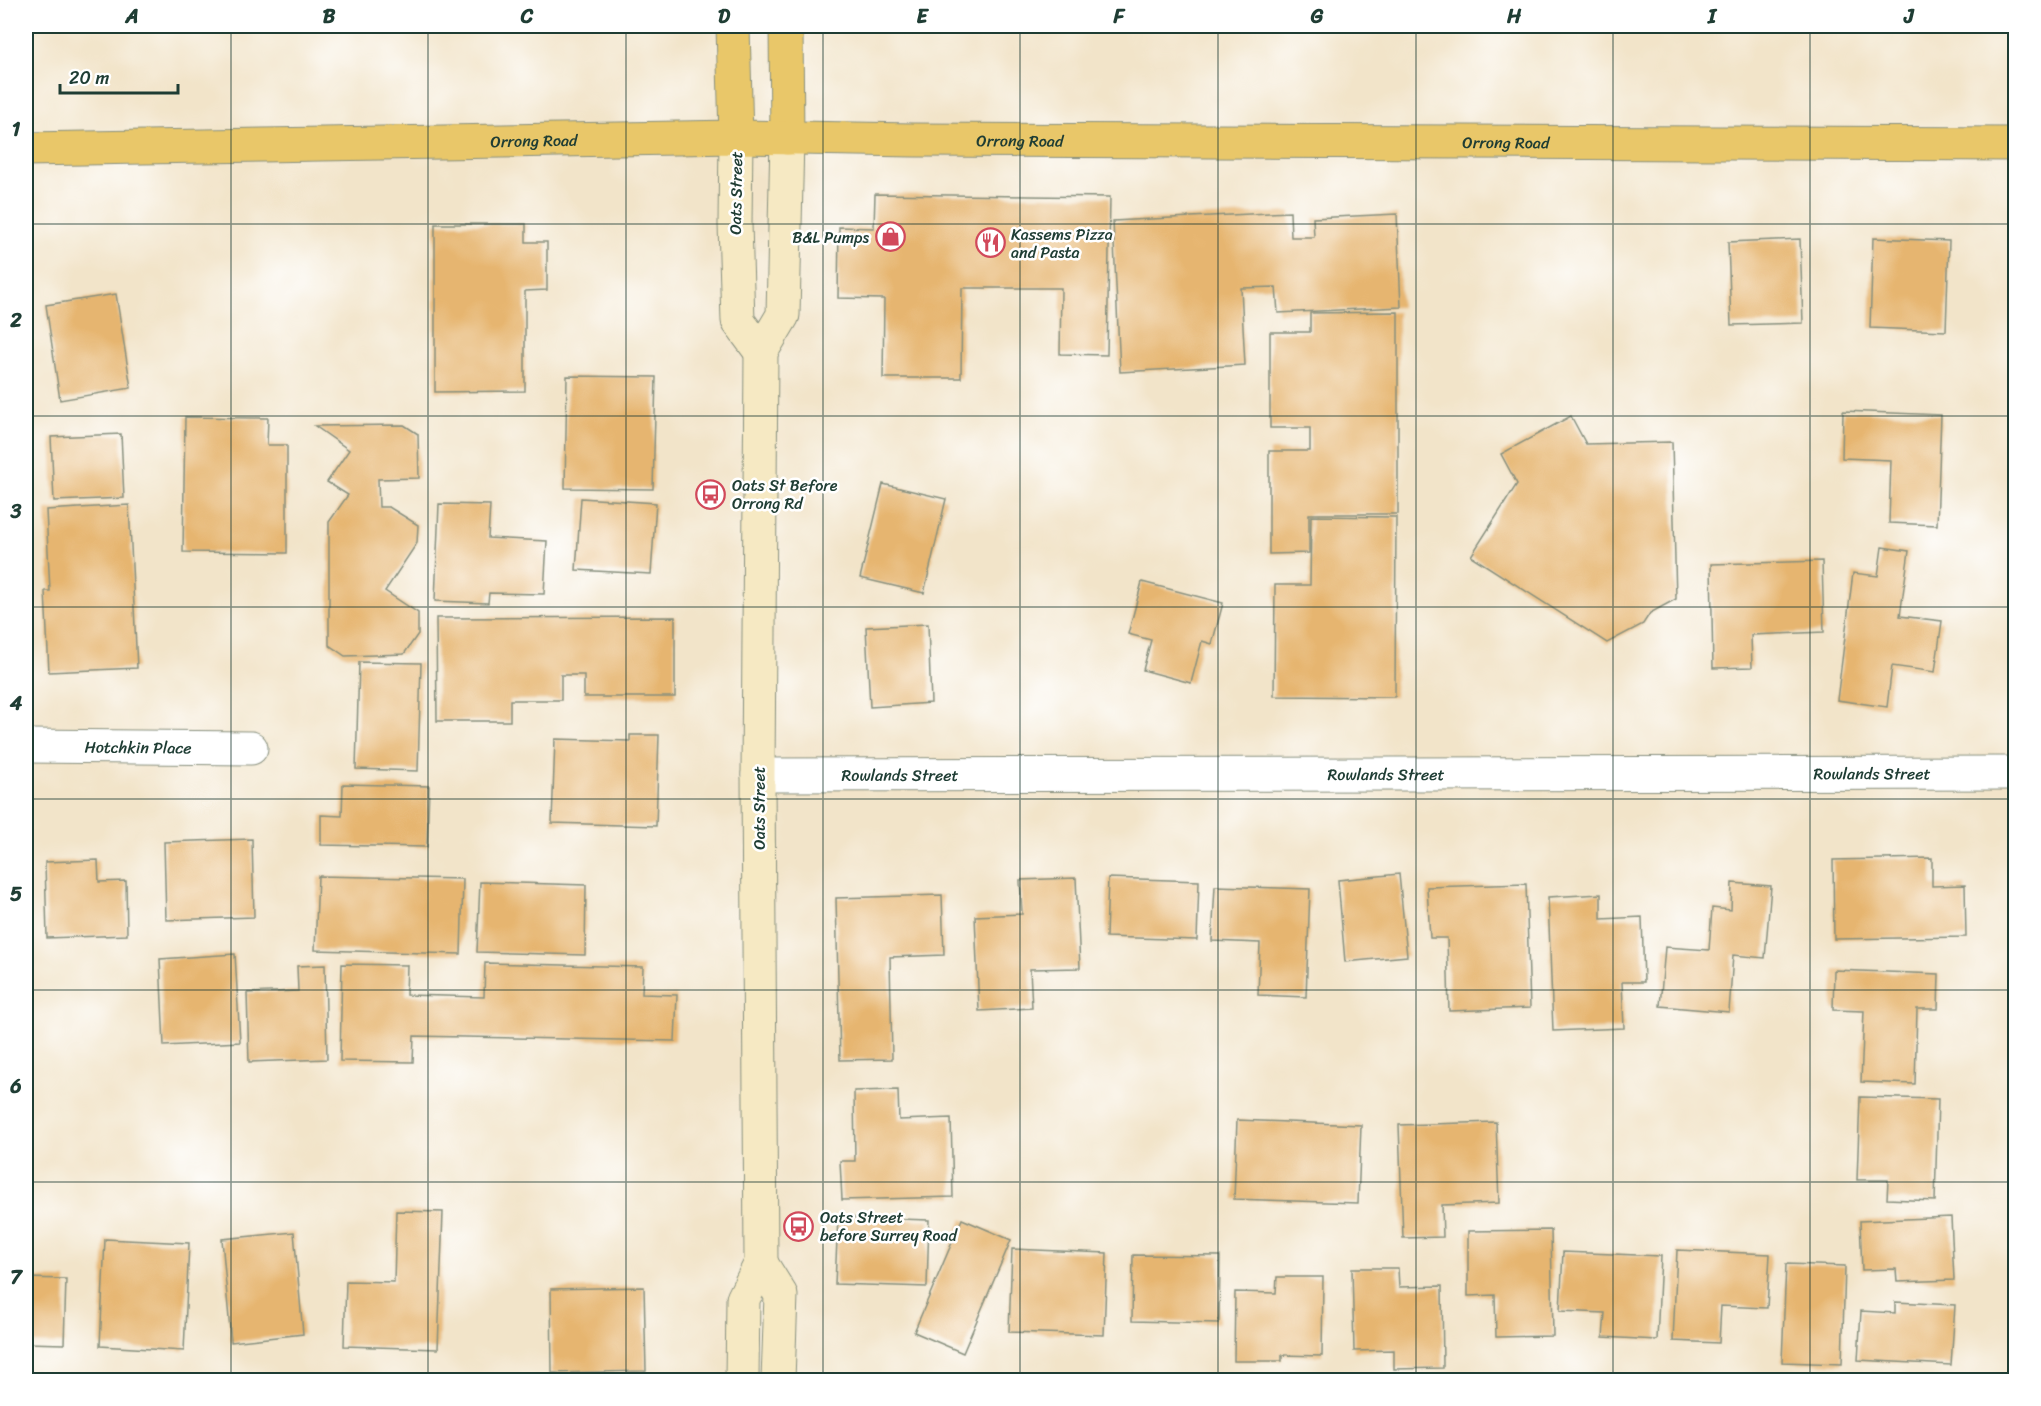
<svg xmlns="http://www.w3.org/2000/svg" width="2041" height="1406" viewBox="0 0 2041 1406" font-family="Sriracha,sans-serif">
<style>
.building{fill:#e6b56f}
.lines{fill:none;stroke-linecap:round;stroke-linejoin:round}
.street-casing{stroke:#88907e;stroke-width:35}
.secondary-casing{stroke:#88907e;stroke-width:35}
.primary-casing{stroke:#88907e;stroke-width:35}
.highway-casing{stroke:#88907e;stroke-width:35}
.street{stroke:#fff;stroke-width:33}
.secondary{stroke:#f6e9c3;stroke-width:33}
.primary{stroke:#e9c769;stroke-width:33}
.highway{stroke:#e9c769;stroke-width:33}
.grid{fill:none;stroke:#1f3d34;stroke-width:1.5;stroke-opacity:0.55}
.labels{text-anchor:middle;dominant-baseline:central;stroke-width:5;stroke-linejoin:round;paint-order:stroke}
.street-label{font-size:16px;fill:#1f3d34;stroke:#fff}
.poi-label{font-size:16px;fill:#1f3d34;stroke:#fff;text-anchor:start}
.neatline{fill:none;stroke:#1f3d34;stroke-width:2}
.grid-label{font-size:20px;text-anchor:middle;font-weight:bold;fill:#1f3d34}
</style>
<rect width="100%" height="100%" fill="#fff"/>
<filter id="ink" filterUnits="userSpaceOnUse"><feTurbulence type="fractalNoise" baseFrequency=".0167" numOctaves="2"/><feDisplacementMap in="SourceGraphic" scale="12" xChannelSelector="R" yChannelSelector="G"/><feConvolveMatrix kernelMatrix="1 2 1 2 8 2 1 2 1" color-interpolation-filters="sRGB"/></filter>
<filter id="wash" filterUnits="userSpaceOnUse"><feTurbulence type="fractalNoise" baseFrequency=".008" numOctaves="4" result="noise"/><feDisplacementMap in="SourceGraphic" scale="24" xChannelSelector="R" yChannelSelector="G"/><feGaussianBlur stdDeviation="1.35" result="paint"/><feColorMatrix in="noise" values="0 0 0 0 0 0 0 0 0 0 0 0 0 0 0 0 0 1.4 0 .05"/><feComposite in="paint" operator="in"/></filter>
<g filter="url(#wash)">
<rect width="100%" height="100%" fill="#f2e4c9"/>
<g id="blocks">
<g class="building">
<path d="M875,194l235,3 -3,158 -47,-1 1,-66h-99l-1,90h-78l1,-79 -46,-1 1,-71 35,1z"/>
<path d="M1290,212l1,25h23l-1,-19 84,-4 4,93 -123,6 -2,-26 -35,1 4,77 -125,7 -7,-151z"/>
<path d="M435,224h91v18h21v48l-22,1v100l-90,1z"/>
<path d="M1873,238l76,3 -3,90 -76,-3z"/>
<path d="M1800,239l3,84 -72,2 -3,-83z"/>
<path d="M116,294l15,94 -71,12 -14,-95z"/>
<path d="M1398,312v202h-89v39l-40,1v-103h41v-23h-40v-96h40v-19z"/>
<path d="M567,376l89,1 -3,112 -88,-1z"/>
<path d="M1843,411l98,4 -4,110 -48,-2 2,-63 -49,-2z"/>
<path d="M1571,416l15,28 86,-2 4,157 -26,14 -7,11 -36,19 -136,-87 46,-72 -16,-30z"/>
<path d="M185,417l83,1 -1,27h20v108l-104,-1z"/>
<path d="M404,425l14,9 1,44 -41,1 1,28h10l29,18 -1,18 -32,48 33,22v21l-14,20 -59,2 -16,-11v-123l19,-27 -21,-13 22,-32 -34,-24z"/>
<path d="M121,434l3,64 -70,3 -3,-64z"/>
<path d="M883,484l63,15 -22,94 -64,-15z"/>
<path d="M581,498l75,5 -5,71 -75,-4z"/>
<path d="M439,504l51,1 -2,33 59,3 -3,53 -55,-1 -1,10 -53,-2z"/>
<path d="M129,505l8,163 -88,4 -4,-81h5l-4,-81z"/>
<path d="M1311,516l85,1 -1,180 -121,-1 1,-111h35z"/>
<path d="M1882,547l27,4 -9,65 42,5 -7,51 -43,-6 -5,41 -50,-7 16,-127 25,3z"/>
<path d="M1822,561l2,71 -73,3 1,32 -39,1 -2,-104z"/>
<path d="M1142,582l81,21 -11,41 -10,-3 -11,42 -48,-13 8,-30 -23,-6z"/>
<path d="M675,617v80h-91v-22h-23v25h-51v21h-73l-1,-103z"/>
<path d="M928,624l3,79 -61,4 -4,-80z"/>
<path d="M359,662l62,1 -3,108 -62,-2z"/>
<path d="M630,735h29l-3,91 -104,-3 3,-84 75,2z"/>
<path d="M343,784l86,2 -2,61 -106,-2v-30l21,1z"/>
<path d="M252,839l2,78 -88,3 -2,-78z"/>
<path d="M1932,858v28l33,-1 1,52 -132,2 -1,-79z"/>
<path d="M98,860l1,22 27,-1 1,54 -80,3 -2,-76z"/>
<path d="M1399,874l8,82 -62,6 -7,-82z"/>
<path d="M318,876l145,3 -2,75 -146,-4z"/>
<path d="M1076,878l4,90 -50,1 2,39 -53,3 -4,-95 47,-2 -2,-34z"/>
<path d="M1108,878l91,3 -2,59 -91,-3z"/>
<path d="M480,882l106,3 -1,70 -108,-3z"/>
<path d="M1732,883l39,3 -6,72 -32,-3 -4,57 -69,-6 5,-59 44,3 3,-42 19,2z"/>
<path d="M1526,884l4,124 -81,3 -2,-73h-17l-3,-51z"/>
<path d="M1215,886l95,3 -4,108 -48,-2 2,-52 -48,-2z"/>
<path d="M1601,894v25l41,-2 2,65h-22l2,46 -71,3 -5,-134z"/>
<path d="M942,895l2,60 -54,2 2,102 -52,1 -4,-162z"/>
<path d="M235,954l5,88 -76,4 -4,-87z"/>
<path d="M485,963l158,4 -1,27 35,1 -2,46 -261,-5 -1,26 -73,-1 2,-97 65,1 -1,30 78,2z"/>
<path d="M325,965l2,94 -78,3 -2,-69 51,-2 -1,-25z"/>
<path d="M1834,970l105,4 -1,35h-21l-2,75 -54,-2 3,-71 -31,-1z"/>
<path d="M898,1090l1,30 52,-2 2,79 -111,3 -2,-39h15l-1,-70z"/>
<path d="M1860,1097l78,2 -3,102 -48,-2 1,-19h-31z"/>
<path d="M1237,1120l124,5 -3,78 -124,-4z"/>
<path d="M1496,1122l3,81 -57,2 1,32 -40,1 -4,-113z"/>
<path d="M396,1211l47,1 -5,137 -94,-3 2,-65 48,1z"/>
<path d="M838,1217l91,3 -2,67 -92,-3z"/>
<path d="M1951,1217l3,63 -57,2 -1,-13 -34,1 -2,-49z"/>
<path d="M962,1219l49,21 -48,113 -49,-21z"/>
<path d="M1551,1230l2,106 -57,1 -1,-42 -27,1v-65z"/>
<path d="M294,1232l9,102 -72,8 -9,-103z"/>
<path d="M105,1239l84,4 -5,108 -84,-5z"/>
<path d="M1012,1249l95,4 -3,82 -95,-3z"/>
<path d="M1677,1250l93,4 -3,54 -46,-2 -2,37 -46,-2z"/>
<path d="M1563,1252l98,4 -4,84 -54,-3 2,-24 -45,-2z"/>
<path d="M1133,1255l87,1 -1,67 -87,-2z"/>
<path d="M1786,1264l59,2 -3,98 -60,-2z"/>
<path d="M1352,1268h46l1,19 43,-1 1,82 -49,1v-19l-40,1z"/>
<path d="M1277,1277h46l-1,79 -40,-1v6h-48l1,-69 41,1z"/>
<path d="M26,1278l40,1 -2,65 -38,-1z"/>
<path d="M644,1287l2,84 -94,2 -1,-84z"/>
<path d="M1895,1302l60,3 -4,60 -93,-5 3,-49 34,2z"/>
</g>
</g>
</g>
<g filter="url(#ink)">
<use href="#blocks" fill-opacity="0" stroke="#88907e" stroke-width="1.5"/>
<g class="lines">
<defs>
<g id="street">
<path id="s1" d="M26,746l225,2"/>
<path id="s2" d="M758,775l1258,-2"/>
</g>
<g id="secondary">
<path d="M736,137l-1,87 3,97 23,31"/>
<path d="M761,1263l20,32 -3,85"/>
<path d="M742,1380l1,-81 18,-36 -3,-488 3,-423 22,-37 4,-177"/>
</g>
<g id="primary">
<path d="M733,26l3,111"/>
<path d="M786,26l1,112"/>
</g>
<g id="highway">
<path id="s3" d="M26,149l710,-12 177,3 1103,4"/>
</g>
</defs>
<use href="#street" class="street-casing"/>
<use href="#secondary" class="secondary-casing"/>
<use href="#primary" class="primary-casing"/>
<use href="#highway" class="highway-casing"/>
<use href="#street" class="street"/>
<use href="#secondary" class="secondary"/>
<use href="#primary" class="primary"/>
<use href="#highway" class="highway"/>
</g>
</g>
<path class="grid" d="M231,26v1354M428,26v1354M626,26v1354M823,26v1354M1020,26v1354M1218,26v1354M1416,26v1354M1613,26v1354M1810,26v1354M26,224h1990M26,416h1990M26,607h1990M26,799h1990M26,990h1990M26,1182h1990"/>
<defs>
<symbol id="shop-ring" viewBox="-11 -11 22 22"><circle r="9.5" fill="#fff" stroke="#d1495b" stroke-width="1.5"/><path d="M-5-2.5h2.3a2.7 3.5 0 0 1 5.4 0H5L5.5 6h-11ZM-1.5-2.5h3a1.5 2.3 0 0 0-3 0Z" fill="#d1495b"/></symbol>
<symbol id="restaurant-ring" viewBox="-11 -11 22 22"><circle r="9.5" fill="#fff" stroke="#d1495b" stroke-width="1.5"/><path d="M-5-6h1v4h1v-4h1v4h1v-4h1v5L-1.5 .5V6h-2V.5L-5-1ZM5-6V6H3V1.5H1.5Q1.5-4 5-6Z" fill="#d1495b"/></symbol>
<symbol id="bus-ring" viewBox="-11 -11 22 22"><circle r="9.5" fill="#fff" stroke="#d1495b" stroke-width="1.5"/><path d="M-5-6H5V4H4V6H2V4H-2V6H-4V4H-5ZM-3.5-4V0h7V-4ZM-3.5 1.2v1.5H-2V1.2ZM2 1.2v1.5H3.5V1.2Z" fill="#d1495b"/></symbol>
</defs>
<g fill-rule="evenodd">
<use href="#shop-ring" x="874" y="220" width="33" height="33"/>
<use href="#restaurant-ring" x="974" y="226" width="33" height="33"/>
<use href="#bus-ring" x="694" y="478" width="33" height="33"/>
<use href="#bus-ring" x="782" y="1210" width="33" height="33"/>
</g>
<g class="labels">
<g class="street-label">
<text stroke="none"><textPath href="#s3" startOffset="994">Orrong Road</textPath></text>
<text stroke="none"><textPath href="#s3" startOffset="508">Orrong Road</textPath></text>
<text stroke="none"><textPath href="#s3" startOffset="1480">Orrong Road</textPath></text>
<text transform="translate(736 193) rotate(-89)">Oats Street</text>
<text stroke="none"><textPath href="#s1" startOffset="112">Hotchkin Place</textPath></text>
<text stroke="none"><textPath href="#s2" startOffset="1114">Rowlands Street</textPath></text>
<text stroke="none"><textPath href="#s2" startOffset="142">Rowlands Street</textPath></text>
<text stroke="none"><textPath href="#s2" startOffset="628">Rowlands Street</textPath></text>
<text transform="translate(759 808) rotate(-90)">Oats Street</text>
</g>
<g class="poi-label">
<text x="1011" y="234">Kassems Pizza<tspan x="1011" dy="18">and Pasta</tspan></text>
<text x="869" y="237" text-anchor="end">B&amp;L Pumps</text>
<text x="732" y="485">Oats St Before<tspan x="732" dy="18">Orrong Rd</tspan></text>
<text x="820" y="1217">Oats Street<tspan x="820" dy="18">before Surrey Road</tspan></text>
</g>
</g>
<rect width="2041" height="1406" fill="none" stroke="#fff" stroke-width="66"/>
<path d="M60 84v9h118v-9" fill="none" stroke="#1f3d34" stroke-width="3"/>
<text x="69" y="84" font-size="18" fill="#1f3d34" stroke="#ffffff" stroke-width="4.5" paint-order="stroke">20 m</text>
<rect x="33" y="33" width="1975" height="1340" class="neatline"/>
<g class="grid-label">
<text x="132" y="23">A</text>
<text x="329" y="23">B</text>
<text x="527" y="23">C</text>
<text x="724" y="23">D</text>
<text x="922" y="23">E</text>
<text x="1119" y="23">F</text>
<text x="1317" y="23">G</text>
<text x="1514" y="23">H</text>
<text x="1712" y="23">I</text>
<text x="1909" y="23">J</text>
<text x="16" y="136">1</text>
<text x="16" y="327">2</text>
<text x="16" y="518">3</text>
<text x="16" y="710">4</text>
<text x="16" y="901">5</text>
<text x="16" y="1093">6</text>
<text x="16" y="1284">7</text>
</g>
</svg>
